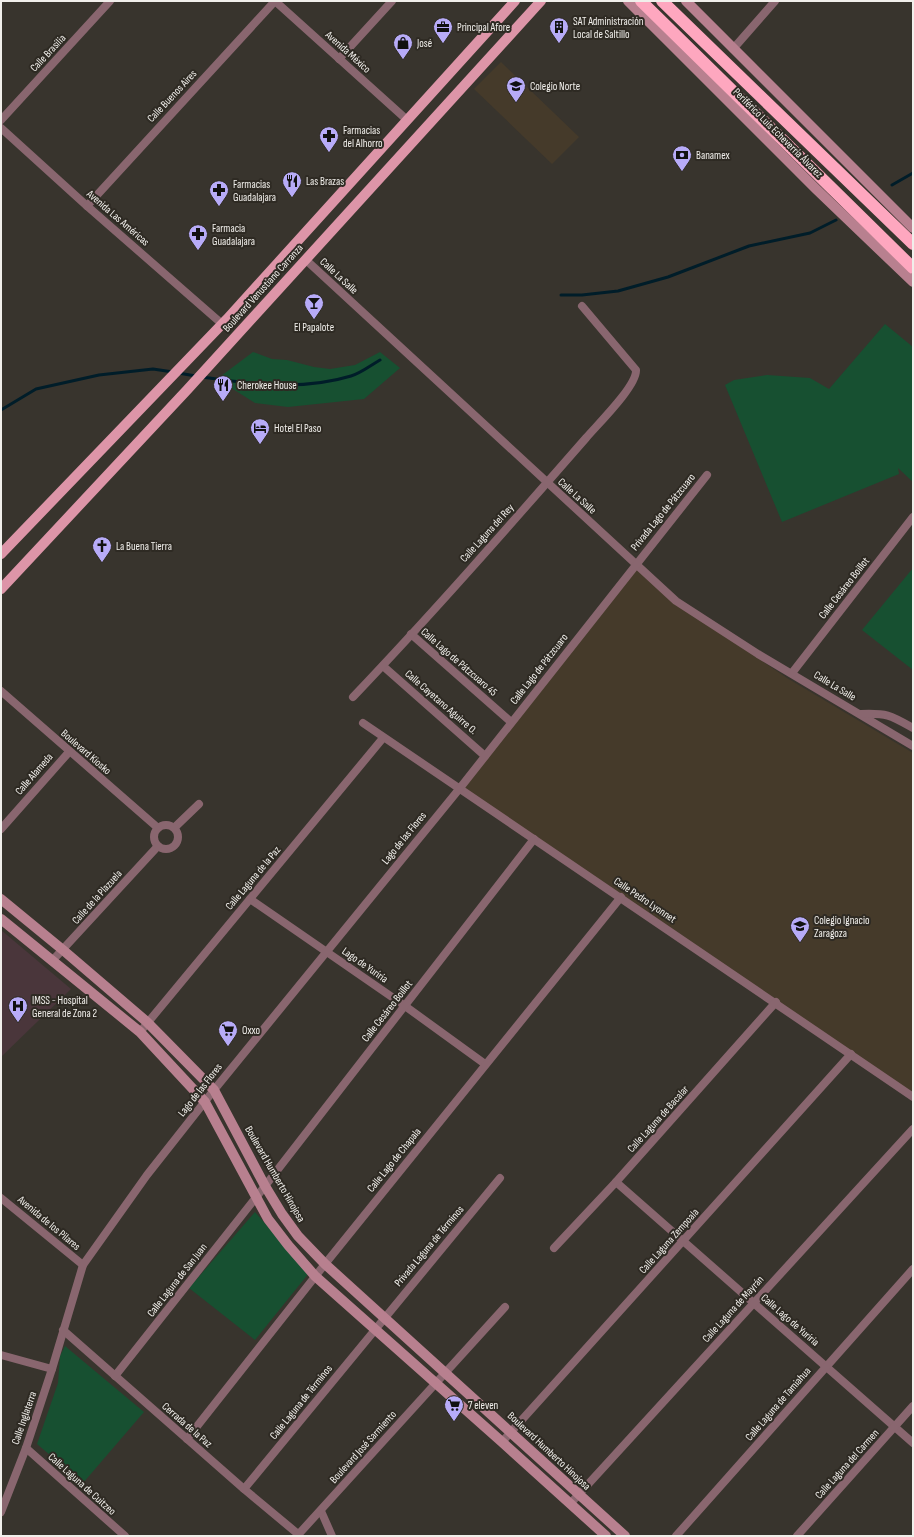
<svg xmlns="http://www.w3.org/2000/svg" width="914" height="1537" viewBox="0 0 914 1537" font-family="'Sofia Sans Condensed',sans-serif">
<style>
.education{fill:#453a2a}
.medical{fill:#4a363b}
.green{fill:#175031}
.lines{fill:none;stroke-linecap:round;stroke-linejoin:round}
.stream{stroke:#001d29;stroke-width:3}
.street{stroke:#89666f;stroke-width:8}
.secondary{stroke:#b8808f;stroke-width:10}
.primary{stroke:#dd95a8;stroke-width:10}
.highway{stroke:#fea7bf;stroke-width:12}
.labels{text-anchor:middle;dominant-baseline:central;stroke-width:4;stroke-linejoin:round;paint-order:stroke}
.poi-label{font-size:11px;fill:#f1efeb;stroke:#2e2a23;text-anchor:start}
.street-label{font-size:11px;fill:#f1efeb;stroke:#2e2a23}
</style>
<rect width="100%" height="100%" fill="#38342d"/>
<g class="education">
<path d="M501,62l78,75 -27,27 -78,-75z"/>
<path d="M635,564l43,40 109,74 126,75v344l-453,-309z"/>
</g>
<path class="medical" d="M1,930l70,59 -70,68z"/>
<g class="green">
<path d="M885,324l28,23v135l-15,-14 1,6 -117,48 -57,-137 9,-5 33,-5 43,3 19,11z"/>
<path d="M253,352l19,7 15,1 27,7 16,2 25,-4 25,-13 20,16 -36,31 -76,8 -33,-4 -38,-24z"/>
<path d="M913,568v102l-51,-40z"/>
<path d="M255,1212l54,61 -54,67 -66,-52z"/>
<path d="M65,1346l79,66 -61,71 -46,-39 21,-61 2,-27z"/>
</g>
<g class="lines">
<g class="stream">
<path d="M892,185l21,-12"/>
<path d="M561,295h21l36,-4 50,-14 81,-31 61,-13 26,-13"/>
<path d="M178,373l18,3"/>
<path d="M202,377c49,7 100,14 149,-1 10,-3 20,-11 29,-16"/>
<path d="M1,410l35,-21 63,-14 54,-6 20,3"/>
</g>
<g class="street">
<path d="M275,1l131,118"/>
<path d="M733,49l42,-48"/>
<path d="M339,59l53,-58"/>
<path d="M1,120l109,-119"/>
<path d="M1,128l86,78 134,117"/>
<path d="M87,206l188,-205"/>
<path d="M306,260l370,341 82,53 155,92"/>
<path d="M411,634l100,88"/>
<path d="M383,666l102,90"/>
<path d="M792,673l121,-156"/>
<path d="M1,691l157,137"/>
<path d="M353,697c80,-84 157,-172 233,-259 11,-13 51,-52 50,-68l-54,-64"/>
<path d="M861,714c26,-1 29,1 52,14"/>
<path d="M363,723l550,374"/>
<circle cx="166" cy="837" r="12"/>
<path d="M174,828l25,-24"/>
<path d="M1,829l68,-77"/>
<path d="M250,899l155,107 80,58"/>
<path d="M52,961l106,-115"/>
<path d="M140,1032l243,-294"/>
<path d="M616,1182l297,261"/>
<path d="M1,1198l82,67"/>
<path d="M554,1248l62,-66 160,-180"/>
<path d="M63,1330l181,159 54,45"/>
<path d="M1,1355l51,14"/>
<path d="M115,1376l150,-190 269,-347"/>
<path d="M187,1439l138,-175 296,-367"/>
<path d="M502,1442l349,-388"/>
<path d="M26,1448l99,88"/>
<path d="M244,1489l256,-311"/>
<path d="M570,1504l343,-375"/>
<path d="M321,1511l11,25"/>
<path d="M1,1512l25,-64 26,-79 31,-104 64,-90 67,-85 246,-302 247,-313"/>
<path d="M297,1536l208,-229"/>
<path d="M676,1536l237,-267"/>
<path d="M797,1536l116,-130"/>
</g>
<g class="secondary">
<path d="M628,1l188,188 97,93"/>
<path d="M686,1l227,227"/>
<path d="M1,899l62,51 84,72 67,68 51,96 17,28 16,22 27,28 300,272"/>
<path d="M1,919l139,113 65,70 63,117 20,26 27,31 187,166 104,94"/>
</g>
<g class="primary">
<path d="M1,554l226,-235 288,-318"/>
<path d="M1,589l186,-199 354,-389"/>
</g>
<g class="highway">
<path d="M641,1l272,267"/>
<path d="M662,1l251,243"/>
</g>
</g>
<defs>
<symbol id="office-pin" viewBox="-11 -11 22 30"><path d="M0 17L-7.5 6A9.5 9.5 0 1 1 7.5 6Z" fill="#b7abf8" stroke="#2e2a23"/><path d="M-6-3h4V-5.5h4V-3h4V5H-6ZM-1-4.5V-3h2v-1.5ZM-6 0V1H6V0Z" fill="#111"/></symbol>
<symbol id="building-pin" viewBox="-11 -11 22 30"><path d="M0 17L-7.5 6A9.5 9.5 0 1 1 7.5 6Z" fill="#b7abf8" stroke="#2e2a23"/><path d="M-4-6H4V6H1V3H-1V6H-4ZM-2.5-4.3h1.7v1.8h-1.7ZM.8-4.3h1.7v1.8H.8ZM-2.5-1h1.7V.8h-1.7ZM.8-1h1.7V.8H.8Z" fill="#111"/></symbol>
<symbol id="shop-pin" viewBox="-11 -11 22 30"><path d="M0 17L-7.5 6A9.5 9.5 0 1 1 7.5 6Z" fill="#b7abf8" stroke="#2e2a23"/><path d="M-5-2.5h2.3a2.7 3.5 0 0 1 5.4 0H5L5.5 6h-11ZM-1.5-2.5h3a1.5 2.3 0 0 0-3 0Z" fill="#111"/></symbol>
<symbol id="school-pin" viewBox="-11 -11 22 30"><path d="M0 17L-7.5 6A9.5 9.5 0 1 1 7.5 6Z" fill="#b7abf8" stroke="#2e2a23"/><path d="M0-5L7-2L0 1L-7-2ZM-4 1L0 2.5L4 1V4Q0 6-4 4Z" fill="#111"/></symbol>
<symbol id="pharmacy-pin" viewBox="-11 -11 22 30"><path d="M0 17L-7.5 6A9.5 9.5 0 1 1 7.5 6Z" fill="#b7abf8" stroke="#2e2a23"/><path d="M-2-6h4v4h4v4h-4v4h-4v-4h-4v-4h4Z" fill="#111"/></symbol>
<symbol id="bank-pin" viewBox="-11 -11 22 30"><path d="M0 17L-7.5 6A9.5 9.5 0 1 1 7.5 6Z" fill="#b7abf8" stroke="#2e2a23"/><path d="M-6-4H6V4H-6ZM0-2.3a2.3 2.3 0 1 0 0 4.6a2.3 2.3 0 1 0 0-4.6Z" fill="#111"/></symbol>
<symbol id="restaurant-pin" viewBox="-11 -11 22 30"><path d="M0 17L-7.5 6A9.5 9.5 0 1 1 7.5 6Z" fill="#b7abf8" stroke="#2e2a23"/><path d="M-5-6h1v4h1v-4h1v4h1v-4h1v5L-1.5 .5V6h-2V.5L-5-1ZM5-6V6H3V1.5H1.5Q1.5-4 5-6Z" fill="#111"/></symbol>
<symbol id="bar-pin" viewBox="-11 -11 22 30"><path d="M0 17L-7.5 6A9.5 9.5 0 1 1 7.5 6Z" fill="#b7abf8" stroke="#2e2a23"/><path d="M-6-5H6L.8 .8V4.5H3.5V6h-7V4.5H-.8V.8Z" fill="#111"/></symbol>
<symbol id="hotel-pin" viewBox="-11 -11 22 30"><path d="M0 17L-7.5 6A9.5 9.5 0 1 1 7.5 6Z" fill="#b7abf8" stroke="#2e2a23"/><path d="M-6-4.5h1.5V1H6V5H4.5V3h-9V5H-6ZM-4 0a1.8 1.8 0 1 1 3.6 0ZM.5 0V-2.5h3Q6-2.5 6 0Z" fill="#111"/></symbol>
<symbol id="church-pin" viewBox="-11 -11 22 30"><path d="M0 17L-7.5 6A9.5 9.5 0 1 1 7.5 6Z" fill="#b7abf8" stroke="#2e2a23"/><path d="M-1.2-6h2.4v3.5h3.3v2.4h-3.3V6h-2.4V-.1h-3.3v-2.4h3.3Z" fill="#111"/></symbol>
<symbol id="hospital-pin" viewBox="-11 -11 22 30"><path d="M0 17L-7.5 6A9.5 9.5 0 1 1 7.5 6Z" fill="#b7abf8" stroke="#2e2a23"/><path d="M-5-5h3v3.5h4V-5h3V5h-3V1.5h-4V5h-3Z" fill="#111"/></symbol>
<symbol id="supermarket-pin" viewBox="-11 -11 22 30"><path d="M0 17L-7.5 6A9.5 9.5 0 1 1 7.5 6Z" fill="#b7abf8" stroke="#2e2a23"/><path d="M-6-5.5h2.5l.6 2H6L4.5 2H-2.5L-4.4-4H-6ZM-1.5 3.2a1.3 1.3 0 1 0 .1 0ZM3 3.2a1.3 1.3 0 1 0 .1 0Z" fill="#111"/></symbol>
</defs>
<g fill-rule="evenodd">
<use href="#office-pin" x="432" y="16" width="22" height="30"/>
<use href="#building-pin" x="548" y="16" width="22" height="30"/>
<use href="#shop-pin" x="392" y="32" width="22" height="30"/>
<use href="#school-pin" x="505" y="75" width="22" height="30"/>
<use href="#pharmacy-pin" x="318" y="125" width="22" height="30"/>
<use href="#bank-pin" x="671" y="144" width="22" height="30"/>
<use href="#restaurant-pin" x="281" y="170" width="22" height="30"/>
<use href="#pharmacy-pin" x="208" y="179" width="22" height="30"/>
<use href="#pharmacy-pin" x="187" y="223" width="22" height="30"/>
<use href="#bar-pin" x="303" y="292" width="22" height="30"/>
<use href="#restaurant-pin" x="212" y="374" width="22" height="30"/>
<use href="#hotel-pin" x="249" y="417" width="22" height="30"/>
<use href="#church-pin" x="91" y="535" width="22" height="30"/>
<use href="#school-pin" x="789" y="915" width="22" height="30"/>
<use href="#hospital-pin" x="7" y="995" width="22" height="30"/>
<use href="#supermarket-pin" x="217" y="1019" width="22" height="30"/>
<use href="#supermarket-pin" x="443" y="1394" width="22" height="30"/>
</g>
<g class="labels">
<g class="poi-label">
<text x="573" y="21">SAT Administración<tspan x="573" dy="13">Local de Saltillo</tspan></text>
<text x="457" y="27">Principal Afore</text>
<text x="417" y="43">José</text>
<text x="530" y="86">Colegio Norte</text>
<text x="343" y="130">Farmacias<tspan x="343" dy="13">del Alhorro</tspan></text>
<text x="696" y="155">Banamex</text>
<text x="306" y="181">Las Brazas</text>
<text x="233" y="184">Farmacias<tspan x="233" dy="13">Guadalajara</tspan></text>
<text x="212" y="228">Farmacia<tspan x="212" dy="13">Guadalajara</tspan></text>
<text x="314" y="327" text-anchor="middle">El Papalote</text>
<text x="237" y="385">Cherokee House</text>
<text x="274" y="428">Hotel El Paso</text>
<text x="116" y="546">La Buena Tierra</text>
<text x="814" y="920">Colegio Ignacio<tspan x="814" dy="13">Zaragoza</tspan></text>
<text x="32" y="1000">IMSS - Hospital<tspan x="32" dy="13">General de Zona 2</tspan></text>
<text x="242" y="1030">Oxxo</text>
<text x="468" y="1405">7 eleven</text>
</g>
<g class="street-label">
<text transform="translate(348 52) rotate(42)">Avenida México</text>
<text transform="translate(48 53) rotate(-47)">Calle Brasilia</text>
<text transform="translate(172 96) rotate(-47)">Calle Buenos Aires</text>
<text transform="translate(778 133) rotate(45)">Periférico Luis Echeverría Álvarez</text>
<text transform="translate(118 218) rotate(41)">Avenida Las Américas</text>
<text transform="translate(339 276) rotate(43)">Calle La Salle</text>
<text transform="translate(263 288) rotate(-48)">Boulevard Venustiano Carranza</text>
<text transform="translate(577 496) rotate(42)">Calle La Salle</text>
<text transform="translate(663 512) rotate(-51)">Privada Lago de Pátzcuaro</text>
<text transform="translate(487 533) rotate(-48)">Calle Laguna del Rey</text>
<text transform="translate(844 588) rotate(-52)">Calle Cesáreo Boillot</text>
<text transform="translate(459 662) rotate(41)">Calle Lago de Pátzcuaro 45</text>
<text transform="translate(539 669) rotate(-52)">Calle Lago de Pátzcuaro</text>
<text transform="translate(835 686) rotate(31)">Calle La Salle</text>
<text transform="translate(441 702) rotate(41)">Calle Cayetano Aguirre O.</text>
<text transform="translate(86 752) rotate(41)">Boulevard Kiosko</text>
<text transform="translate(34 774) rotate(-49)">Calle Alameda</text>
<text transform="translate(404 838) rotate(-51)">Lago de las Flores</text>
<text transform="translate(253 878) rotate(-50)">Calle Laguna de la Paz</text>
<text transform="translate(97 897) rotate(-48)">Calle de la Plazuela</text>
<text transform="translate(645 900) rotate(34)">Calle Pedro Lyonnet</text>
<text transform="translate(365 965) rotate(35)">Lago de Yuriria</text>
<text transform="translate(387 1011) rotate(-52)">Calle Cesáreo Boillot</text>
<text transform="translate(200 1090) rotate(-52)">Lago de las Flores</text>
<text transform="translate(658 1119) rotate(-48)">Calle Laguna de Bacalar</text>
<text transform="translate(394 1160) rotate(-51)">Calle Lago de Chapala</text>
<text transform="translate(275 1174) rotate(60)">Boulevard Humberto Hinojosa</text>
<text transform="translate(49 1223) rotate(40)">Avenida de los Pilares</text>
<text transform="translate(669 1241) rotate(-48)">Calle Laguna Zempoala</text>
<text transform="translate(429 1246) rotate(-50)">Privada Laguna de Términos</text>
<text transform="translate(177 1280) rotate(-52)">Calle Laguna de San Juan</text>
<text transform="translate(733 1309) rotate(-48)">Calle Laguna de Mayrán</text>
<text transform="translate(790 1320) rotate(41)">Calle Lago de Yuriria</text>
<text transform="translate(301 1402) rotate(-51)">Calle Laguna de Términos</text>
<text transform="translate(778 1404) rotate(-49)">Calle Laguna de Tamiahua</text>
<text transform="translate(24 1418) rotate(-71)">Calle Inglaterra</text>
<text transform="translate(187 1425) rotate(41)">Cerrada de la Paz</text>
<text transform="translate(363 1447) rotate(-48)">Boulevard José Sarmiento</text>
<text transform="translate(549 1451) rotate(43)">Boulevard Humberto Hinojosa</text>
<text transform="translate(847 1464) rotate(-48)">Calle Laguna del Carmen</text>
<text transform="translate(82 1484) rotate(42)">Calle Laguna de Cuitzeo</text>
</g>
</g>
<rect width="914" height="1537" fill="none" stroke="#f1efeb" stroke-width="4"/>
</svg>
